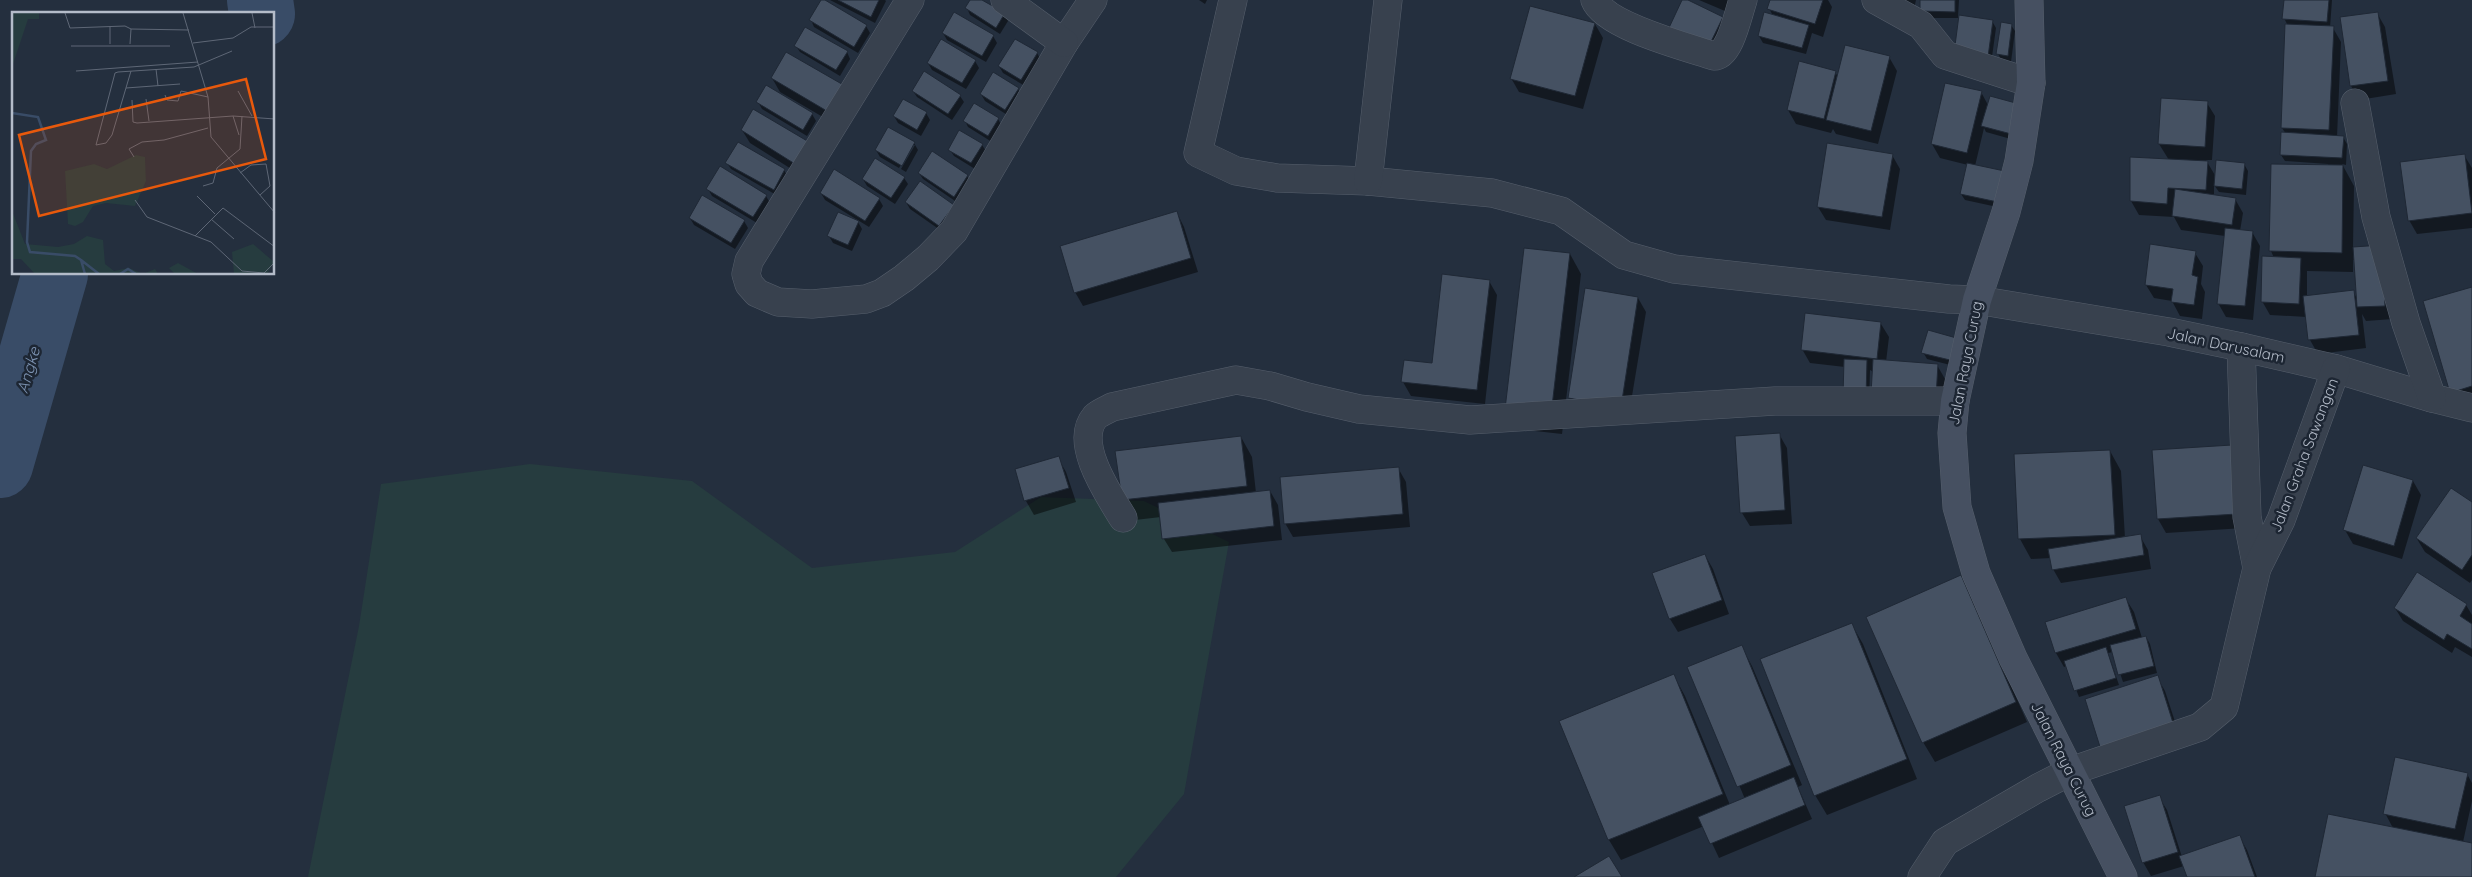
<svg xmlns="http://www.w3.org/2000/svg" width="2472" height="877" viewBox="0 0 2472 877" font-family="Quicksand,sans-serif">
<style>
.green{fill:#263c3f}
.shadow{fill:#0007;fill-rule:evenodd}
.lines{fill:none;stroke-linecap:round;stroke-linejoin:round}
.river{stroke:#394c67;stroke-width:66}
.building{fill:#455162;stroke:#1f2835}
.street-casing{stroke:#565f6c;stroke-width:29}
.secondary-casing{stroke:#565f6c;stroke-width:29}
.street{stroke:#38414e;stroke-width:28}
.secondary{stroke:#465061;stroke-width:28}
.labels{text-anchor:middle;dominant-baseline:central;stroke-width:5;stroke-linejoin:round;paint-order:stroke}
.street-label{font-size:15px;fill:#b4bcc9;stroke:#1d2633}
.water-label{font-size:16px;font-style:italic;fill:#7c92b1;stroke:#1d2633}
.inset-river{fill:none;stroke:#394c67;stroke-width:2.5}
.inset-road{fill:none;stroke:#5e6776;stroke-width:1}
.view{fill:#e8590c;fill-opacity:0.15;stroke:#e8590c;stroke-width:2.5}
.inset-edge{fill:none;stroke:#b4bcc9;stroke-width:2.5}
</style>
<rect width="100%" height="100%" fill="#242f3e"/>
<path class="green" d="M530,464l162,17 120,87 143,-16 86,-55 103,4 85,41 -45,252 -68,83h-808l51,-251 22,-142z"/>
<g class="shadow">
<path d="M822,0l44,26 4,7 -12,20 -44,-26 -3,-7z"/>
<path d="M830,0h55l1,1 -11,22z"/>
<path d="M971,0h9l24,14 4,7 -8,13 -30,-19 -3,-7z"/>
<path d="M1199,0h8l-2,4z"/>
<path d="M1684,0l38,18 8,14 -16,33z"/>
<path d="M1699,0h30l-4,11z"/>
<path d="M1771,0h57l4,7 -9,30 -11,-4 -6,21 -43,-11 -4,-7 14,-20 -4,-8z"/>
<path d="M1892,0h24l-3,13z"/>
<path d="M1921,0h38l-1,17 34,4 4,7 -5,36 -31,-46h-35z"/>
<path d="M2285,0h47l-2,28h3l8,14 -4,95h6l4,7 -1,21 -4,-1 12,22 -1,62 28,-1 12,72 -27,2 -4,-7 4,34 -48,6 -8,-14 -3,-23 -37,-2 -8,-14 12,-43 -3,-7 1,-86 56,1v-2l-43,-3 -4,-6 5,-21 -4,-6 6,-102 -4,-8zM2353,260h2l3,40 -5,-8 -46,5v-26l46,1z"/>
<path d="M2377,13l8,14 11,67 -37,6 -8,-14 -10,-68z"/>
<path d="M1595,24l8,14 -20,71 -64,-17 -8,-14z"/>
<path d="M2011,25l4,6 -4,31 -9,-1 -4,-7z"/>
<path d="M943,33l50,3 4,7 -11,19 -39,-22z"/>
<path d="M796,46l51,6 3,7 -10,17 -40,-24z"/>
<path d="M1037,53l4,7 -16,26 -22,-13 -4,-7z"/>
<path d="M1889,57l8,14 -19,73 -42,-10 -3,-5 -2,4 -35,-9 -8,-14 47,-38 3,5z"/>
<path d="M975,61l4,7 -13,21 -34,-19 -4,-7z"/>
<path d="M772,78l82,24 -14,25 -60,-35z"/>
<path d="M1018,89l4,7 -13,20 -24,-15 -4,-7z"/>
<path d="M913,91l47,5 4,6 -12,18 -35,-23z"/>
<path d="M1981,92l7,13 30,36 -32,-9 -2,-4 -9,38 36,44 -46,-10 -4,-6 7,-29 -28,-7 -8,-14z"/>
<path d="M758,102l54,12 4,7 -9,15 -45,-27z"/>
<path d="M2207,103l8,13 -3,44h-6l10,17 28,-13 4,7 -2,24 -27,-3 -5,-7v11l21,3 8,14 -3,18 12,1 8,14 -7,74 -27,-3 -8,-14 7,-67 -44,-6 -7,-13 -35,-2 -8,-14 1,-43 37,2 -10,-16z"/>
<path d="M926,113l4,7 -9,16 -23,-13 -4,-7z"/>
<path d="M998,119l4,7 -10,16 -24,-15 -3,-6z"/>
<path d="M742,130l74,27 -12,20 -54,-34z"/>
<path d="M914,143l4,7 -12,22 -5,-3 14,-24h-3l-13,23 -19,-11 -4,-7z"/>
<path d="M982,145l4,6 -11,18 -21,-13 -4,-6z"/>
<path d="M1892,155l8,14 -10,61 -64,-10 -8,-13z"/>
<path d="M2464,155l8,13v60l-55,6 -8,-14z"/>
<path d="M727,163l57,7 4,7 -10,19 -47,-27z"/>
<path d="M721,168l45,28 4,7 -13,20 -45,-27 -4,-7z"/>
<path d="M919,173l48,3 4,7 -13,20 -35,-24z"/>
<path d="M904,178l4,6 -13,20 -28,-18 -4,-7z"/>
<path d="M821,193l58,6 4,7 -14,21 -44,-27z"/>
<path d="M906,202l47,4 -10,26 -33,-23z"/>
<path d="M1177,213l7,14 14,45 -115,34 -8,-14z"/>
<path d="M690,218l54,3 4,7 -13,21 -41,-24z"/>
<path d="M858,222l4,7 -10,22 -19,-8 -4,-7z"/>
<path d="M2195,253l8,13 -2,18 4,8 -3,27 -22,-3 -8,-15 -18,-3 -8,-13z"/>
<path d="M1570,254l11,20 -19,160 -44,-5z"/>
<path d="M1489,281l8,14 -12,109 -74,-8 -8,-14 30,-17z"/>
<path d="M2472,288v114l-21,-10z"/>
<path d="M1638,298l8,14 -18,108 -51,-9 -8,-13z"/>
<path d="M1881,324l8,13 -3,25 51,3 8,14 -1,32 -74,-41 -1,34 -24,-37 -35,-4 -8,-14z"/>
<path d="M1928,332l30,35 -31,-8 -4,-7z"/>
<path d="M1779,434l8,14 5,76 -42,2 -8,-13z"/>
<path d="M1241,437l11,20 4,36 14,-2 8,14 4,35 -110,12 -8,-13 -3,-22 -26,3 -12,-20z"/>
<path d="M2232,447l12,81 -78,5 -8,-14 -5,-67z"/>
<path d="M2110,451l11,20 4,67 15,-2 8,14 3,19 -90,14 -8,-14 -2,-11 -20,1 -11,-20z"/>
<path d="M1058,458l8,14 10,30 -42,13 -8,-14 -10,-31z"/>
<path d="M1398,468l8,14 4,45 -117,10 -8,-14z"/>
<path d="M2413,481l8,14 -19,64 -49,-15 -8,-14z"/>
<path d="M2472,504v76l-2,3 -45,-31 -8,-13z"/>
<path d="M1705,555l8,14 16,45 -51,18 -8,-13z"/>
<path d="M2417,574l49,31 6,10v42l-17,-10 -3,6 -49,-32 -8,-13z"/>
<path d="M1960,577l12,20 55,125 -92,40 -12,-20z"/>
<path d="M2126,599l8,13 8,26 4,-1 4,7 7,29 -34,9 -10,-30 -5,1 11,32 -40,12 -12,-31 -3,1 -8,-14 -9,-30z"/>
<path d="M1852,625l11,19 54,135 -90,36 -12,-20z"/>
<path d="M1741,646l11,20 50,119 -4,2 14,32 -93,39 -15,-32 -83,34 -12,-20 -48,-118 113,-46 11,20 45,109 15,-6 -56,-132z"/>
<path d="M2157,677l8,14 16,49 -71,23z"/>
<path d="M2467,774l5,9v18l-9,41 9,2v33h-156l77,-49 -8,-15z"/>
<path d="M2159,797l8,13 15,47 57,-21 8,14 10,27h-69l-4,-11 -33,10 -8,-14z"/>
</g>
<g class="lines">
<g class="river">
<path d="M260,0l2,14"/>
<path d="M0,465l55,-191"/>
</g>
</g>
<g class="building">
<path d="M821,0h4l42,25 -13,22 -45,-27z"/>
<path d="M838,0h41l-8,17z"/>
<path d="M970,0h12l23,13 -9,15 -31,-20z"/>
<path d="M1682,0h6l35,17 -17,35 -39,-20z"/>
<path d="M1770,0h53l-8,24 -48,-15z"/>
<path d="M1920,0h35v12l-35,-1z"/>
<path d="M2284,0h45l-2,22 -45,-3z"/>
<path d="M1530,6l65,17 -20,73 -65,-17z"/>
<path d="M954,12l40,23 -12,21 -40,-23z"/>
<path d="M1764,12l45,13 -7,23 -44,-12z"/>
<path d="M2378,12l10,69 -38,5 -10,-69z"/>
<path d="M1959,15l34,5 -5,37 -34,-4z"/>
<path d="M2001,22l11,2 -4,32 -12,-2z"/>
<path d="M2285,24l49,2 -5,104 -48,-2z"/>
<path d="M805,27l43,24 -12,19 -42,-24z"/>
<path d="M941,39l35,21 -14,23 -35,-20z"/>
<path d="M1015,39l23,13 -17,28 -23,-14z"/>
<path d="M1845,45l45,11 -19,75 -45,-11z"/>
<path d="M786,52l61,35 -15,27 -61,-36z"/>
<path d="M1799,61l37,10 -12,48 -37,-9z"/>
<path d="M924,71l37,24 -13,19 -36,-23z"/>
<path d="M993,72l26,16 -14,22 -25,-16z"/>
<path d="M1945,83l37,8 -15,62 -36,-9z"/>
<path d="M766,85l47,28 -10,17 -47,-28z"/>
<path d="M1990,96l33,9 -8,30 -34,-9z"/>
<path d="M2161,98l47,3 -3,46 -47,-3z"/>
<path d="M903,99l24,13 -10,18 -24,-14z"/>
<path d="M974,103l25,15 -11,18 -25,-15z"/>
<path d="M753,109l56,33 -14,22 -54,-34z"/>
<path d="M888,127l27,15 -13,24 -27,-16z"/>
<path d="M959,130l24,14 -12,19 -23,-13z"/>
<path d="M2281,132l63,4 -2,22 -62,-3z"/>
<path d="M738,142l47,27 -11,21 -49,-27z"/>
<path d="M1827,143l66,11 -11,63 -65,-10z"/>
<path d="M932,151l36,24 -14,22 -36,-24z"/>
<path d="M2465,154l7,59 -64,8 -8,-59z"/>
<path d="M2130,157l78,4 -2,29 -38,-2 -1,16 -37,-3z"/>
<path d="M875,158l30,19 -14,21 -29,-19z"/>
<path d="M2216,160l29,3 -3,26 -28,-3z"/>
<path d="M1967,163l47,10 -7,31 -47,-10z"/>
<path d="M2271,164l72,1 -1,88 -73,-2z"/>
<path d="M720,166l47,29 -14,22 -47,-28z"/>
<path d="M834,169l46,29 -15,23 -45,-28z"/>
<path d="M920,181l34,24 -15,21 -34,-24z"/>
<path d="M2175,189l61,9 -4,27 -60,-9z"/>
<path d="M702,195l43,25 -14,23 -42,-25z"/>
<path d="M1177,211l14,47 -117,35 -14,-47z"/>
<path d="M838,212l21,9 -11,24 -21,-9z"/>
<path d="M2225,228l28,3 -8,75 -28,-2z"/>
<path d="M2150,244l46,7 -4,24 6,2 -4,28 -23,-3 2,-13 -28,-4z"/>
<path d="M2382,245l3,61 -28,1 -4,-60z"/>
<path d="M1524,248l46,5 -19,162 -46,-6z"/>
<path d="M2262,256l39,2 -2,46 -38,-2z"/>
<path d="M1442,274l48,6 -13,110 -76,-8 3,-22 28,3z"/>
<path d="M2472,287v99l-22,7 -27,-92z"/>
<path d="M1585,288l53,9 -17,110 -53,-9z"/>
<path d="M2354,290l5,45 -51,5 -5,-44z"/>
<path d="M1805,313l76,9 -4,37 -76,-9z"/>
<path d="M1928,330l32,9 -6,22 -33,-8z"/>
<path d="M1844,359l23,1 -1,38 -23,-1z"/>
<path d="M1873,359l65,5 -2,33 -65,-3z"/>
<path d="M1780,433l5,77 -45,3 -5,-77z"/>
<path d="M1241,436l6,50 -125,14 -7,-49z"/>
<path d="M2232,445l5,69 -80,5 -5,-69z"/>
<path d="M2110,450l5,85 -97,4 -4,-85z"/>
<path d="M1059,456l10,32 -45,13 -9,-32z"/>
<path d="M2363,465l50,15 -19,66 -51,-16z"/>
<path d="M1399,467l4,47 -119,10 -4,-47z"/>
<path d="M2451,488l21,14v53l-10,15 -46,-32z"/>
<path d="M1270,490l4,36 -112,13 -4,-36z"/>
<path d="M2141,534l3,21 -92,15 -4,-21z"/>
<path d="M1705,554l17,46 -53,19 -17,-46z"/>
<path d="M2417,572l50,32 -7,12 12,8v25l-25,-15 -3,6 -50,-32z"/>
<path d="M1961,575l55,127 -94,41 -56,-126z"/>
<path d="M2126,597l10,32 -81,24 -10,-31z"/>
<path d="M1852,623l55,136 -93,37 -54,-137z"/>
<path d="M2146,636l8,30 -36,9 -8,-30z"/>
<path d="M1742,645l49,120 -54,22 -50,-120z"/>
<path d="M2106,647l10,31 -42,13 -10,-30z"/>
<path d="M1674,674l49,120 -115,46 -49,-119z"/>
<path d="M2158,675l16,51 -73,24 -16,-51z"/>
<path d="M2395,757l73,16 -13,56 -72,-15z"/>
<path d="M1794,777l11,28 -95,39 -12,-27z"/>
<path d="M2160,795l18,57 -36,11 -18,-57z"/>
<path d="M2328,814l144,29v34h-157z"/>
<path d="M2240,835l15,42h-68l-8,-21z"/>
<path d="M1609,856l13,21h-48z"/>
</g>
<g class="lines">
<defs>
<g id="street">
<path d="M910,0l-161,261 -3,13 3,10 8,9 21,9 34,2 54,-5 16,-6 22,-15 24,-20 26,-27 110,-188 29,-43"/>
<path d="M1005,0l59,43"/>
<path d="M1233,0l-35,153 38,18 41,7 91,3 124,12 69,18 63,44 50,14 275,30 28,1 192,32 72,15 95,22 96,29 40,10"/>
<path d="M1595,0c10,26 92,47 119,56 16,0 24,-42 29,-56"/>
<path d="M1876,0l45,25 24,30 86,28"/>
<path d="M2355,103l21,114 30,106 26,75"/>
<path d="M1368,181l20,-181"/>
<path d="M2241,347l6,170 10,51"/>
<path d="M1123,518c-14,-23 -50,-75 -28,-101 4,-4 12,-7 17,-10l124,-27 34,6 37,11 52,12 111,11 305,-19h180"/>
<path d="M1922,877l23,-35 93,-54 33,-17 129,-44 24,-20 33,-139 24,-48 55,-151"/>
</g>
<path id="secondary" d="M2029,0l2,83 -12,78 -13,51 -29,88 -22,101 -3,32 5,74 19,66 37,85 110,219"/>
</defs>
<use href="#street" class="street-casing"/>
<use href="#secondary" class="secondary-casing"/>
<use href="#street" class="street"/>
<use href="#secondary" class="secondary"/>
</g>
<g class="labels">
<g class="street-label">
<text transform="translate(2226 345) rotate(12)">Jalan Darusalam</text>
<text transform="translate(1965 363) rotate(-79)">Jalan Raya Curug</text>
<text transform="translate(2304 455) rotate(-69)">Jalan Graha Sawangan</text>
<text transform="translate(2064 759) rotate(63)">Jalan Raya Curug</text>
</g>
<g class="water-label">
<text transform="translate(28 370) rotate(-74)">Angke</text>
</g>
</g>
<g transform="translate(12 12)">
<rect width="262" height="262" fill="#242f3e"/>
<path d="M0,1h27v6h-11l-15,45zM124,143l9,2 1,24 -11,25 -29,-3 -13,3 -10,16 -8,4 -7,-2 -3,-53 29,-7 13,5zM0,199l13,33 33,3 16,-3 13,-8 16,4 2,24 9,7 15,-3 14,6 12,-5 3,5h-123l-14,-15h-9zM241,232l21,18 -7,12h-33l-2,-22zM166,251l20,11h-23l-6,-6z" fill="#263c3f"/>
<path class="inset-river" d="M0,101l26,4 8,23 -10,4 -5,7 -4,91 3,10 45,4 6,4 4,14M69,248l18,14M108,262l8,-5 8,5"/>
<path class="inset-road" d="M53,1l5,15 55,-2 6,3 58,1M171,1l25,84 3,40 64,76M240,1l3,15M98,14v18M181,31l40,-5 18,-11h24M118,32l1,-15M59,34h99M144,57l2,17M64,59l122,-9M119,59l-19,64 -6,8 -10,2 19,-72 3,-1 76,-5 38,-16M114,76l54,-4M226,79l14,25M153,83l2,5 11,1 3,-10 27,6M134,87l3,22M120,88l1,22 4,1 96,-7 42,3M221,104l6,19M122,145l-5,-8 13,-7 22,-2 44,-12M228,161l11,-8 15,-1 4,22 -10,9M191,174l10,-3 4,-15 23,-19 2,-33M185,184l18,18M123,188l12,17 64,25 31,29 22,2 11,-11M199,207l23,20M183,224l28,-28 52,39"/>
<path class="view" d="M234,67l20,80 -227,57 -20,-81z"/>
<rect width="262" height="262" class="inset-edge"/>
</g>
</svg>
